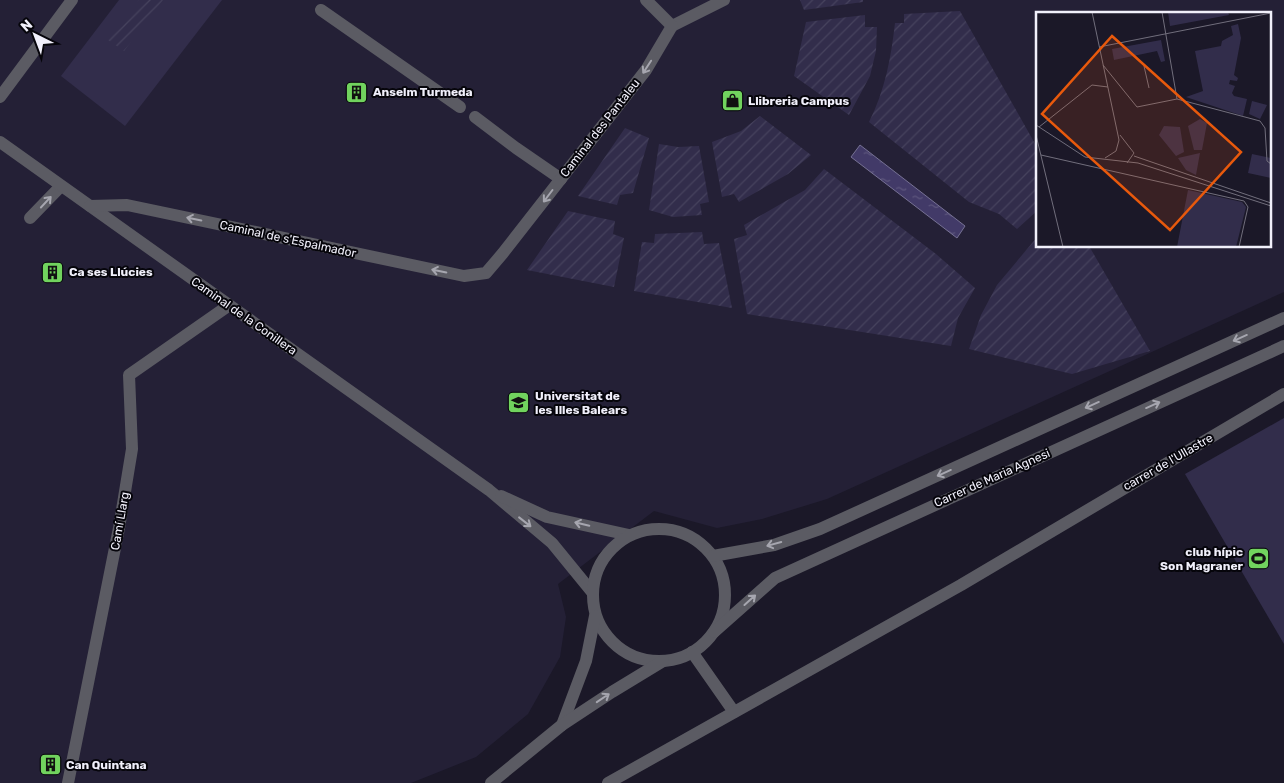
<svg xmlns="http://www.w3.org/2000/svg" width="1284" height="783" viewBox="0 0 1284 783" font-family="Rubik,sans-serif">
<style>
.built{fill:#242036;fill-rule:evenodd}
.park{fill:#322d4b}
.garden{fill:url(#garden-furrows)}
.water{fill:url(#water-ripples);stroke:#767194}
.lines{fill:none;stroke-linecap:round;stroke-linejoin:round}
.service{stroke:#5b5b63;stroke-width:12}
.pedestrian{stroke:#5b5b63;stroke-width:12}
.minor{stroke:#5b5b63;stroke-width:12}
.oneway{stroke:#a6a6af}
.labels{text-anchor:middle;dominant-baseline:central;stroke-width:4;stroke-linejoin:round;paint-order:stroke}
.poi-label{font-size:12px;font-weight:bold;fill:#f1f0fb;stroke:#06050b;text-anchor:start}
.street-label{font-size:12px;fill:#f1f0fb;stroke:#06050b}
.inset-road{fill:none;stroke:#716e7c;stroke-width:1}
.view{fill:#e8590c;fill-opacity:0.15;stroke:#e8590c;stroke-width:2.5}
.inset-edge{fill:none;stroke:#f1f0fb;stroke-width:2.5}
</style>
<defs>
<pattern id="garden-furrows" width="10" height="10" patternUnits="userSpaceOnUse" patternTransform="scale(1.25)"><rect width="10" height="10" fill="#322d4b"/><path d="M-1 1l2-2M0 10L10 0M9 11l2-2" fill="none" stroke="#46425d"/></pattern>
<pattern id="water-ripples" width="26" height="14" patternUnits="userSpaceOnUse" patternTransform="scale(1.25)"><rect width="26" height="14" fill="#423a68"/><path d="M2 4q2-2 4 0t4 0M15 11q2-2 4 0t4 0" fill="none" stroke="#5e577e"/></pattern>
</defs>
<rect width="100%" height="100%" fill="#1b1828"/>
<path class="built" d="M0,0h1284v292l-457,207 -65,20 -45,9 -63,-17 -96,73 8,33 -6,40 -32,57 -52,43 -65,26h-411zM1038,14h232v232h-232z"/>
<g class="park">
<path d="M119,0h103l-97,126 -64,-50z"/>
<path d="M1284,418v226l-99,-170z"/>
</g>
<g class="garden">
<path d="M139,0h24l-39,51 -16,-11z"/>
<path d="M800,0h63v2l-59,8z"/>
<path d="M960,11l78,138v61l-21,19 -18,-15 -30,-12 -100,-80c16,-32 22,-64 26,-99h9v-9z"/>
<path d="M865,15v12h12l-1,24 -6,25 -21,39 -55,-39 12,-54z"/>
<path d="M760,116l51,39 -23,19 -49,28 -5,-8 -12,3 -10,-55 29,-11z"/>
<path d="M625,128l24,10 -16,55 -13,2 -3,10 -39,-9z"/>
<path d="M659,144l19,3 21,-1 10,56 -9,2 2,11 -29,2 -24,-7z"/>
<path d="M824,169l112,85 39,34 -17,30 -7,28 -204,-32 -13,-75 13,-4 -3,-10 61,-35z"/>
<path d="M568,211l47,10 -2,13 11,4 -10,49 -87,-17z"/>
<path d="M702,232l2,12 15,-1 13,65 -98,-17 8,-49 12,1 1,-9z"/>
<path d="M1038,236v10h51l61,105 -78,23 -103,-25 12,-34 16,-30z"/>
</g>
<path class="water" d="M860,145l105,81 -8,12 -106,-81z"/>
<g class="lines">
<g class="service">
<path d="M321,10l139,97"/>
<path d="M475,117l41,31 45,31"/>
<path d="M30,218l31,-32"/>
</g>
<path class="pedestrian" d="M672,26l52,-26"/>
<g class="minor">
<path d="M0,97l72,-97"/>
<path d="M0,142l489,348 63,53 40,49"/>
<path d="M90,206l37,-1 337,71 22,-3 17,-20 143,-183 26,-44 -26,-26"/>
<path d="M501,496l46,21 82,18"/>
<circle cx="659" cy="595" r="66"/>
<path d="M713,556l61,-11 46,-16 464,-211"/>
<path d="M714,632l61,-54 509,-232"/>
<path d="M692,652l42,60"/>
<path d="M562,725l24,-64 9,-45"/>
<path d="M68,783l51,-255 13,-79 -3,-74 99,-69"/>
<path d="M491,783l71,-58 50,-33 51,-31"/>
<path d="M608,783l353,-198 323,-191"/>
</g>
</g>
<defs><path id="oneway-shaft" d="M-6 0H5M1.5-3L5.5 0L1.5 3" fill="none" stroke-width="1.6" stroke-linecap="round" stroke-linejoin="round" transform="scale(1.25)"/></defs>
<g class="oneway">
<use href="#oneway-shaft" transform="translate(647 67) rotate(123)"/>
<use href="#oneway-shaft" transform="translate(548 196) rotate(127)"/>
<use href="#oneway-shaft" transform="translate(46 202) rotate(-47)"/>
<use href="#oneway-shaft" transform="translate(194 219) rotate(-168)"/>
<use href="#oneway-shaft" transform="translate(439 271) rotate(-168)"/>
<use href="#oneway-shaft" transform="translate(1240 338) rotate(156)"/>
<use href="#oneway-shaft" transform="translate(1092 405) rotate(156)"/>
<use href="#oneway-shaft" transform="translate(1153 405) rotate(-24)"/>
<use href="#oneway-shaft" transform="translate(944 473) rotate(156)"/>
<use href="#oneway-shaft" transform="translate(525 522) rotate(38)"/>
<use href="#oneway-shaft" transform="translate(582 524) rotate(-167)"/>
<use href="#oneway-shaft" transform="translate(774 544) rotate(165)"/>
<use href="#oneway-shaft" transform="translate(750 600) rotate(-42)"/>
<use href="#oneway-shaft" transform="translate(603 698) rotate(-34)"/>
</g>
<defs>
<symbol id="building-square" viewBox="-11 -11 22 22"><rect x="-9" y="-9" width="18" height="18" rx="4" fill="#71d35e" stroke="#06050b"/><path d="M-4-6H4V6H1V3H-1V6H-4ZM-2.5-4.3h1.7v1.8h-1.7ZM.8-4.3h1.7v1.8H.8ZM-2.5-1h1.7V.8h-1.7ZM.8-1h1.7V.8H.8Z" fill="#111"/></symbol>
<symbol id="shop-square" viewBox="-11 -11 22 22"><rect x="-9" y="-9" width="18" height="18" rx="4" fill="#71d35e" stroke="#06050b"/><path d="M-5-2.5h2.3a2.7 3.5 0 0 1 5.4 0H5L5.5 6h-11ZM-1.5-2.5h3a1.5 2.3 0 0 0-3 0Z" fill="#111"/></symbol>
<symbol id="university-square" viewBox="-11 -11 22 22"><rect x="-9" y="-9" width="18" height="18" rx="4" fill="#71d35e" stroke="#06050b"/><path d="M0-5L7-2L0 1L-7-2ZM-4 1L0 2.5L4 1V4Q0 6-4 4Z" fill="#111"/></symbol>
<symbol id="stadium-square" viewBox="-11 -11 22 22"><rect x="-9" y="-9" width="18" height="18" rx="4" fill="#71d35e" stroke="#06050b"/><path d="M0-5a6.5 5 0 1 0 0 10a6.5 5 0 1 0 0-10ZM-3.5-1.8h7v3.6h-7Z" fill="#111"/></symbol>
</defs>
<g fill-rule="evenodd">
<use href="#building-square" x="344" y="80" width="25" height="25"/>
<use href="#shop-square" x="720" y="88" width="25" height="25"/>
<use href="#building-square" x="40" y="260" width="25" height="25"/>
<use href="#university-square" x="506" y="390" width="25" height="25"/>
<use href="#stadium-square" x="1246" y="546" width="25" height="25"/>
<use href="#building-square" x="38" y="752" width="25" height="25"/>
</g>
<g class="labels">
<g class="poi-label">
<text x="373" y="92">Anselm Turmeda</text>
<text x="748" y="101">Llibreria Campus</text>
<text x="69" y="272">Ca ses Llúcies</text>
<text x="535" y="396">Universitat de<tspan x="535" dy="14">les Illes Balears</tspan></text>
<text x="1243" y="552" text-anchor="end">club hípic<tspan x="1243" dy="14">Son Magraner</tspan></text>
<text x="66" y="765">Can Quintana</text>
</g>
<g class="street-label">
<text transform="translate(600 128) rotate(-52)">Caminal des Pantaleu</text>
<text transform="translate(288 239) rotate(12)">Caminal de s'Espalmador</text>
<text transform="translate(244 316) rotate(35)">Caminal de la Conillera</text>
<text transform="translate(1168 462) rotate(-30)">carrer de l'Ullastre</text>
<text transform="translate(992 478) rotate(-24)">Carrer de Maria Agnesi</text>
<text transform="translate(120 521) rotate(-80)">Camí Llarg</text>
</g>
</g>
<g transform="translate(1036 12)">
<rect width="235" height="235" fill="#1b1828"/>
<path d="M132,0h60l1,3 -59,11zM202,12l3,14 -7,37 4,3 -1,3 -7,-1 -1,4 6,2 -3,7 2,3 13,3 -4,17 -57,-19 17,-6 -8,-40 26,-5 1,-5 11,-6 -2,-9zM125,28l4,21 -4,1 -4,-11 -43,9 -2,-11zM216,89l15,4 -7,14 -11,-5zM216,142l19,4v20l-23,-5zM152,178l54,12 4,5 -10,40h-59z" fill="#322d4b"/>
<path d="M164,107l7,4 -5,27h-8l-6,-24zM128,114l16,1 4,25 -8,4 -17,-21zM164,141l-4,22 -10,-5 -8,-12z" fill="#322d4b"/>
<path class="inset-road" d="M56,0l27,128 -3,11 -11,7M126,0l15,87M63,35l172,-34M67,53l34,42 40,-8 83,22 5,7 2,33 4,3M108,54l5,22M0,113l49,32 53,6 133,43M3,115l53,-42 16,2M0,123l27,112M84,123l14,18 -7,10M5,143l203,46 4,6 -9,40M98,144l137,47"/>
<path class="view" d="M76,24l129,116 -71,78 -128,-116z"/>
<rect width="235" height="235" class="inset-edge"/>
</g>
<g transform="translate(35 35) rotate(318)" stroke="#06050b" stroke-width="4" paint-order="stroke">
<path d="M0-4L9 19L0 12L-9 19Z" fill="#f1f0fb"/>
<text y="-8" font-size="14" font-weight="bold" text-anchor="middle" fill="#f1f0fb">N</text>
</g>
</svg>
